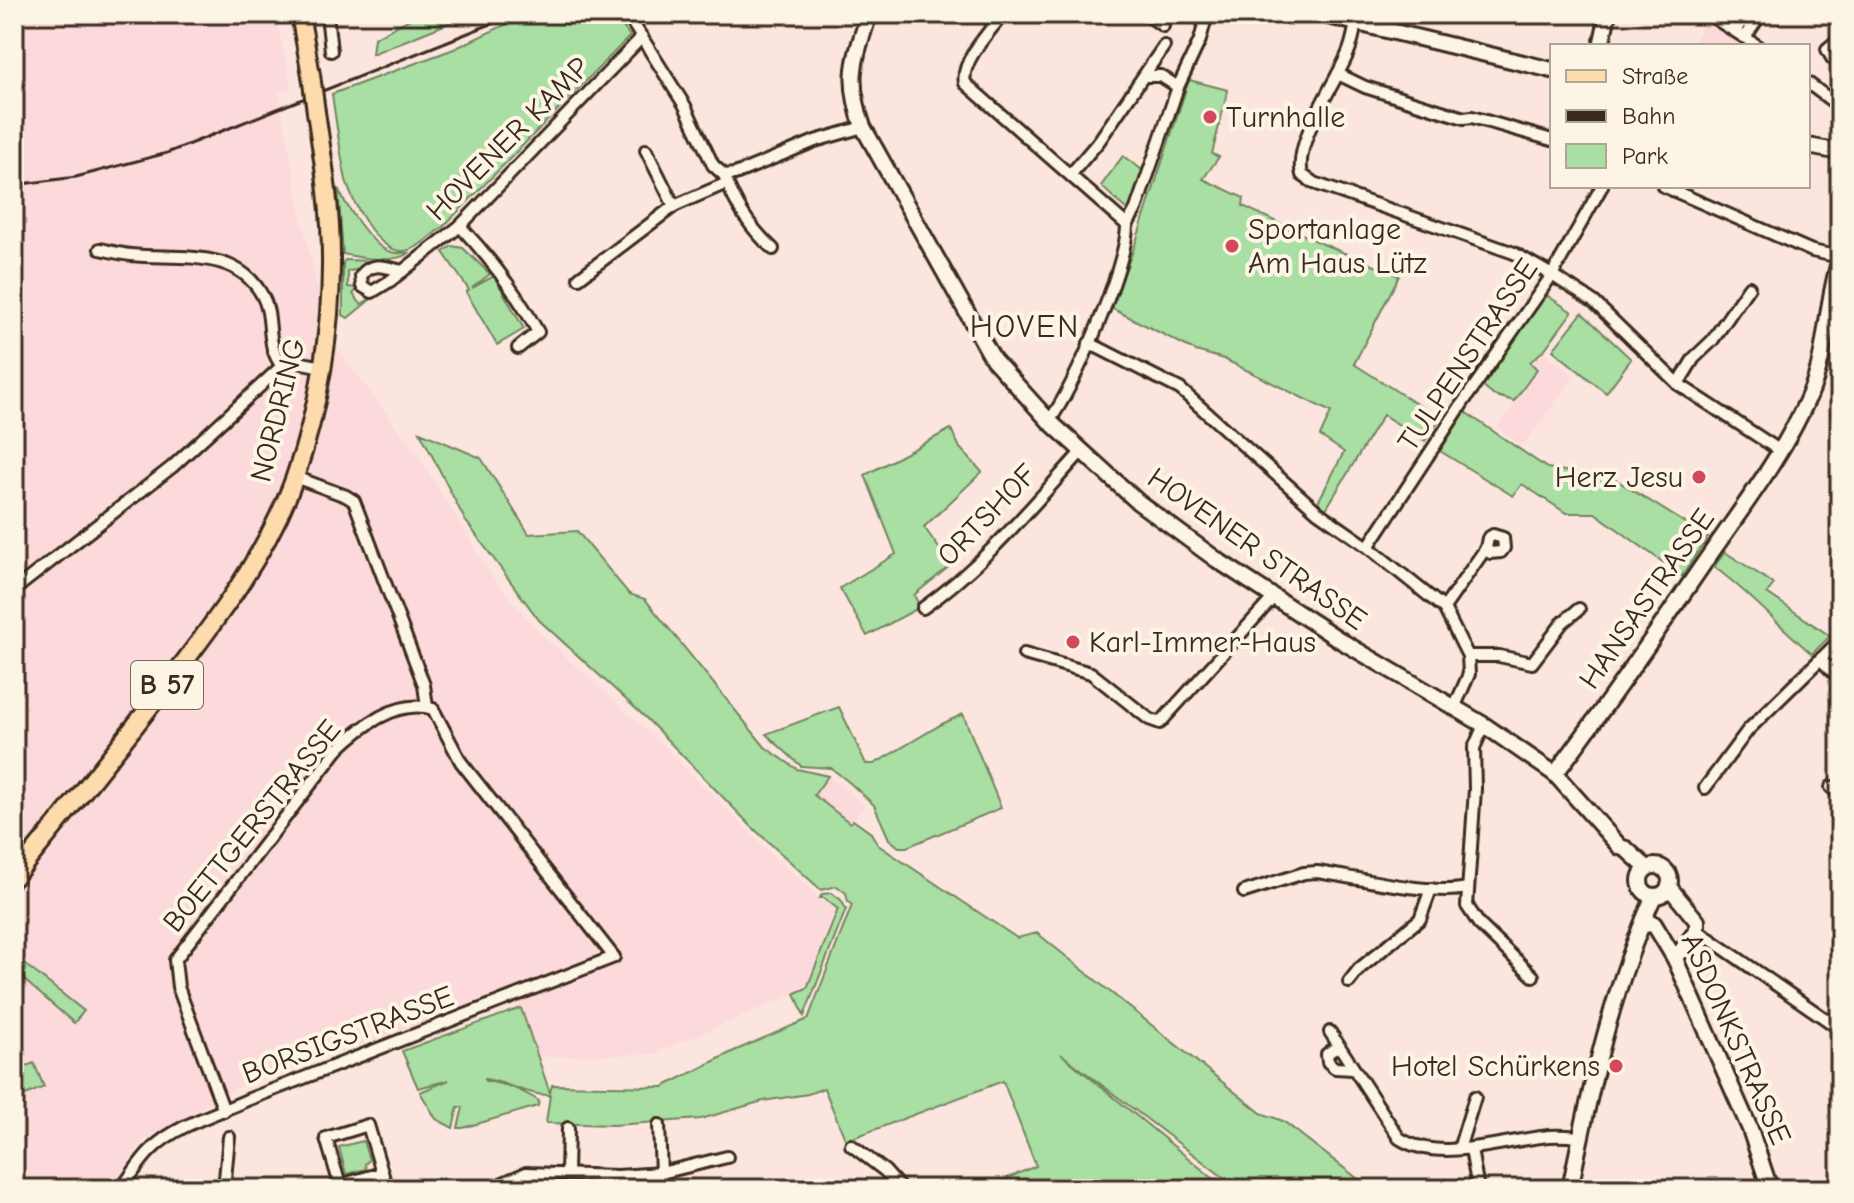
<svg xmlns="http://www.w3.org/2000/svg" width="1854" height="1203" viewBox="0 0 1854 1203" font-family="'Comic Neue',sans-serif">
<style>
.built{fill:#fcdadb}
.green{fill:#a9dfa2;stroke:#728460;stroke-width:2}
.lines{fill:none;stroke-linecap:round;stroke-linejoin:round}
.street-casing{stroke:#3b2a1e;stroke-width:16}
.secondary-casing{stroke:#3b2a1e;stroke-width:20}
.primary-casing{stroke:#3b2a1e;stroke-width:22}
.street{stroke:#fcf5e5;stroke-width:10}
.secondary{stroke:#fcf5e5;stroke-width:14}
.primary{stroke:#fedbac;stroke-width:16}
.rail{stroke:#3b2a1e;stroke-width:3}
.primary-bridge-casing{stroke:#3b2a1e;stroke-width:22;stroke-linecap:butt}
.primary-bridge{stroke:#fedbac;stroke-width:16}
.poi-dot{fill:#d1495b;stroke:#fcf5e5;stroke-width:3}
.labels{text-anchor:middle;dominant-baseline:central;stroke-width:8;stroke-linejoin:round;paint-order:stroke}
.shield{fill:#fcf5e5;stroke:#75675a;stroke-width:2}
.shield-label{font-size:28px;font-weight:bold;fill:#3b2a1e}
.poi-label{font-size:30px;fill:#3b2a1e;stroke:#fcf5e5;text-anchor:start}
.street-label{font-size:30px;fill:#3b2a1e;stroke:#fcf5e5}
.neighbourhood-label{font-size:32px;letter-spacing:2px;fill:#3b2a1e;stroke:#fcf5e5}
</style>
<rect width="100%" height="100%" fill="#fce5df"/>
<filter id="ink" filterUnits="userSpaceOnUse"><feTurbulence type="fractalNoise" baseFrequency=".0125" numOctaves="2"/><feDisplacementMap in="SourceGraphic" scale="16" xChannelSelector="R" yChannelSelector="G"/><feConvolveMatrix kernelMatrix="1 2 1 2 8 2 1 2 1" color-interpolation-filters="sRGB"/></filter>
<g filter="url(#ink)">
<g class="built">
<path d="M14,14h261l17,74 -13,4 19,107 23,106 17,45 83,109 70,116 50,59 121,110 109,110 49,44 4,-1 14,11 -31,80 -153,66 -117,3 -23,-68 -281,101 -90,51 -32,48h-97z"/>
<path d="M1707,19l40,23 6,4h-62z"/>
<path d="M1544,352l30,24 -51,70 -20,-13 -5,-7 40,-56 -6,-7z"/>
<path d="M828,776l37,29 -15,19 -37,-29z"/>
</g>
<g class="green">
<path d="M419,14l50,1 -97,39 2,-16z"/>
<path d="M528,14h85l17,22 -187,191c-13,8 -26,25 -42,24 -25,-1 -49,-50 -55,-71 -6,-28 -10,-58 -14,-86l122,-45z"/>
<path d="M1189,80l39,10 -16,64 7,3 -16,22 41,19 -1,8 80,38 76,32 -45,88 86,55 -15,22 -42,-26 -57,94 -8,-7 26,-50 -24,-16 11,-24 -107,-53 -28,-8 -85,-43 23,-60z"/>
<path d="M1123,156l22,16 -14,42 -30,-28z"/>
<path d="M338,188c7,17 31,52 46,61 7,5 16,4 25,4 -16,11 -48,5 -66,1z"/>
<path d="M452,246l11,2 27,26 -18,14 22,-12 30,53 -27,16 -31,-53 3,-2 -26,-38z"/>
<path d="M345,260l25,1 -13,9 -9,1v16l11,1 -6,6 8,10 15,-9 -28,23 -5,-3v-52z"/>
<path d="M1548,296l24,16 -28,38 -14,12 7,7 -23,32 -21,-6 -12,-10 60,-84z"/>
<path d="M1582,313l49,46 -25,34 -53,-43z"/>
<path d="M1465,412l82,56 69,12 92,57 -26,39 -87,-63h-29l-44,-29 -9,12 -73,-45z"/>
<path d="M951,429l9,19 22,24 -58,55 27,38 -37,30 6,12 -53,29 -27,-48 56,-34 -31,-79z"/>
<path d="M420,432l61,26 48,76 48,-3 52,63 16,5 120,148 32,22 31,7 -14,19 36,28 3,-3 18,13 7,12 139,93 20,-5 224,180 22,8 88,68h-132l-178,-135 165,135h-244l54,-23 -33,-85 -148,56 -7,9 -24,-58 -16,6 -45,7 -62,18 -87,6 -68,-2 4,-28c-21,1 -43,-13 -65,-16v2c20,3 35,8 54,20l-1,5 -75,22h-5l5,-21h-5l-5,21 -17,-9 -16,-27 29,-12 -31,8 -16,-37 119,-43 29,85 2,-8 111,2 71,-36 74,-32 44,-114 -4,-3 -2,-9 -9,-7 -16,4 -69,-63 -107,-110 -106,-97 -74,-100z"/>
<path d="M1725,552l49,32 -7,9 63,43 -18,18c-34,-29 -63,-62 -98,-87z"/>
<path d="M839,707l27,57h8l68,-40 21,-10 38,94 -94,39h-8l-10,-8 -15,-34 -24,-22 -19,-15 -30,-2 -35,-32z"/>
<path d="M832,893l9,7 5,9 -42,107 -9,-23 12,-5 31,-79 -14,-11h-4l2,-4z"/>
<path d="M14,957l8,5 62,49 -10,12 -51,-44 -9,-1 4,-7 3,1 1,-9 -8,-3z"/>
<path d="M34,1063l10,24 -30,13v-29z"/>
<path d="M363,1141l6,19 -4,4 1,5 -20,5 -7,-27z"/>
</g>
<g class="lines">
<defs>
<g id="street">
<path d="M327,14l4,37"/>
<path d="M627,14l58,92 28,59 11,10 11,-1 80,-33 48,-14"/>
<path d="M1003,14c-13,17 -43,48 -38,69l162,142c0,40 -53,164 -78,196"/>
<path d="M1146,14l17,12"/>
<path d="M1708,14l50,32"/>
<path d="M1356,23c-2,10 -4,21 -8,30 -13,32 -55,89 -46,122l12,8 200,70 38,22 42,27 84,82 101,66"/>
<path d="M1736,30l6,-10 10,6"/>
<path d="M1746,36l15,-22"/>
<path d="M1840,38l-13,11 5,9 8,-2"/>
<path d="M1338,74l27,13 99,31 8,-1 80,23"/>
<path d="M1145,76h16l17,11"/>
<path d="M1808,83l32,24"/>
<path d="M646,150l28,56"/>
<path d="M1071,174l28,-33 65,-95"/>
<path d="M725,177c10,28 26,52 48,72"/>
<path d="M1663,186l149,65 28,6"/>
<path d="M1127,225l9,-16 42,-122 22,-47 7,-26"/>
<path d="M460,226c31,33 56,66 78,106l-20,16"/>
<path d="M100,249c10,2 21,5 31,6 45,5 105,-8 131,40 13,23 2,49 20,71"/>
<path d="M403,271c-16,-3 -32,-11 -42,5l1,10 10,6 18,-11 70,-55 182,-189"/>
<path d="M579,278l95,-72 53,-23"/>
<path d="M1089,343l91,46 138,123 50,35 76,61 24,48 1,18 -14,32"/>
<path d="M1678,384l16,-26 18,-17 37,-54"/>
<path d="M295,477l51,19 8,5 70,184 3,22"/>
<path d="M1368,547l94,-143 90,-129 50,-89"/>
<path d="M14,590l158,-123 111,-102 15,-3 24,5"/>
<path d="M923,608c61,-43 109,-102 159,-157"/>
<path d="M1444,608l42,-60 2,-10 5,-3 10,3 1,10 -3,4 -11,1 -4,-5"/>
<path d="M1024,654l67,19 58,46 11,4 113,-125"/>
<path d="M1468,656h31l33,7 31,-41 16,-13"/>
<path d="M1820,659l20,20"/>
<path d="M1484,725l-10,23 1,41 -8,117 12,18 54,52"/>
<path d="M1831,787l9,8"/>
<path d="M1705,788l43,-58 92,-90"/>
<path d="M1244,892l60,-19 13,-1c35,5 119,24 149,16"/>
<path d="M1697,930l143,99"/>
<path d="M1349,982l10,-13 61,-50 11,-30"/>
<path d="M1834,1025l6,-11"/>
<path d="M1330,1032l69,106c39,26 106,2 150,-2 10,-1 21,0 31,1"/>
<path d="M1338,1046l-11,8 1,8 7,6 18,1"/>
<path d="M659,1125l2,48 66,-16"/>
<path d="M851,1145l34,26 16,18"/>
<path d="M1459,1149l16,-52"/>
<path d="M1471,1149l7,40"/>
<path d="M382,1173l-42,12 -14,-47 42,-13 19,64"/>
<path d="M567,1174l1,-46"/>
<path d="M121,1189c10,-13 19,-29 31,-40 24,-24 65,-35 95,-49l367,-143 -153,-195 -28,-53c-35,-11 -71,17 -95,40l-163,211 3,27 46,124"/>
<path d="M224,1189l5,-52"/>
<path d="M489,1189l37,-16 92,3 43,-3 -1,16"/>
</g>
<g id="secondary">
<path d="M869,14c-15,48 -23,63 -6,113l130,232 56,62 89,81 79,58 126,82 141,83 71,49 65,73 6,2 21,19"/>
<path d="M1320,14l232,56"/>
<path d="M1601,46l7,-32"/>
<path d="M1808,146l32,6"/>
<path d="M1555,774c52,-68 99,-138 147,-208 37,-54 81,-110 107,-170 19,-42 16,-92 31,-136"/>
<circle cx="1655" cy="881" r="15"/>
<path d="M1669,887l28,34v9l-22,29"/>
<path d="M1642,925l12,-1 21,35 75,170 20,60"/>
<path d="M1570,1189c20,-100 42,-200 84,-293"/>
</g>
<g id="primary">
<path d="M300,14l11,61"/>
<path d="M14,877c52,-64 104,-129 155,-195 48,-63 99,-129 126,-205 24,-69 37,-148 36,-221 0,-48 -8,-97 -15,-144"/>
</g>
</defs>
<use href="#street" class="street-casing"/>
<use href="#secondary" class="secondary-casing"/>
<use href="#primary" class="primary-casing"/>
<use href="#street" class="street"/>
<use href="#secondary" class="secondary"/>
<use href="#primary" class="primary"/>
<path class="rail" d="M14,185l62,-8 91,-24 349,-139"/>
<defs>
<path id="primary-bridge" d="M311,75l5,37"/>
</defs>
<use href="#primary-bridge" class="primary-bridge-casing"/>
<use href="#primary-bridge" class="primary-bridge"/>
</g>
</g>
<g class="poi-dot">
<circle cx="1210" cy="117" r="8"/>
<circle cx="1232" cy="246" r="8"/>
<circle cx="1699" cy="477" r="8"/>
<circle cx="1073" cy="642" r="8"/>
<circle cx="1616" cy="1066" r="8"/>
</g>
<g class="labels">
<rect class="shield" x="131" y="661" width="72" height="48" rx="6"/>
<g class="shield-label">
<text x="167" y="685">B 57</text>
</g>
<g class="poi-label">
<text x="1226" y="117">Turnhalle</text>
<text x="1248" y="229">Sportanlage<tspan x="1248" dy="34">Am Haus Lütz</tspan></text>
<text x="1683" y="477" text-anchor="end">Herz Jesu</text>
<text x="1089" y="642">Karl-Immer-Haus</text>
<text x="1600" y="1066" text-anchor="end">Hotel Schürkens</text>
</g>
<g class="street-label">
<text transform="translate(508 139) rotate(-45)">HOVENER KAMP</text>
<text transform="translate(1468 355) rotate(-56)">TULPENSTRASSE</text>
<text transform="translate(278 410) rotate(-76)">NORDRING</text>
<text transform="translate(987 515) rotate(-46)">ORTSHOF</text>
<text transform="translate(1257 549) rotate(35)">HOVENER STRASSE</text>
<text transform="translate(1647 599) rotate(-55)">HANSASTRASSE</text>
<text transform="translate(252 826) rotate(-51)">BOETTGERSTRASSE</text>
<text transform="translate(348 1035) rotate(-21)">BORSIGSTRASSE</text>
<text transform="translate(1736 1039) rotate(66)">ASDONKSTRASSE</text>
</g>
<g class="neighbourhood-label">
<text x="1025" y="326">HOVEN</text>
</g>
</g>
<rect width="1854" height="1203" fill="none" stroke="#fcf5e5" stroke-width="48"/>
<rect x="24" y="24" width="1806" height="1155" fill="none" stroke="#3b2a1e" stroke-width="3" filter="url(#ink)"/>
<rect x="1550" y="44" width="260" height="144" fill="#fcf5e5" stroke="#afa495" stroke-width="2"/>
<rect x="1566" y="70" width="40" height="12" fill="#fedbac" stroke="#afa495" stroke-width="2"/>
<text x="1622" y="84" font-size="24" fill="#3b2a1e">Straße</text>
<rect x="1566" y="110" width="40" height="12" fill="#3b2a1e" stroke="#afa495" stroke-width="2"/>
<text x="1622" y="124" font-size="24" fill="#3b2a1e">Bahn</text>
<rect x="1566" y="144" width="40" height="24" fill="#a9dfa2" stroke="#afa495" stroke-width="2"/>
<text x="1622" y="164" font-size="24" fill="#3b2a1e">Park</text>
</svg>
